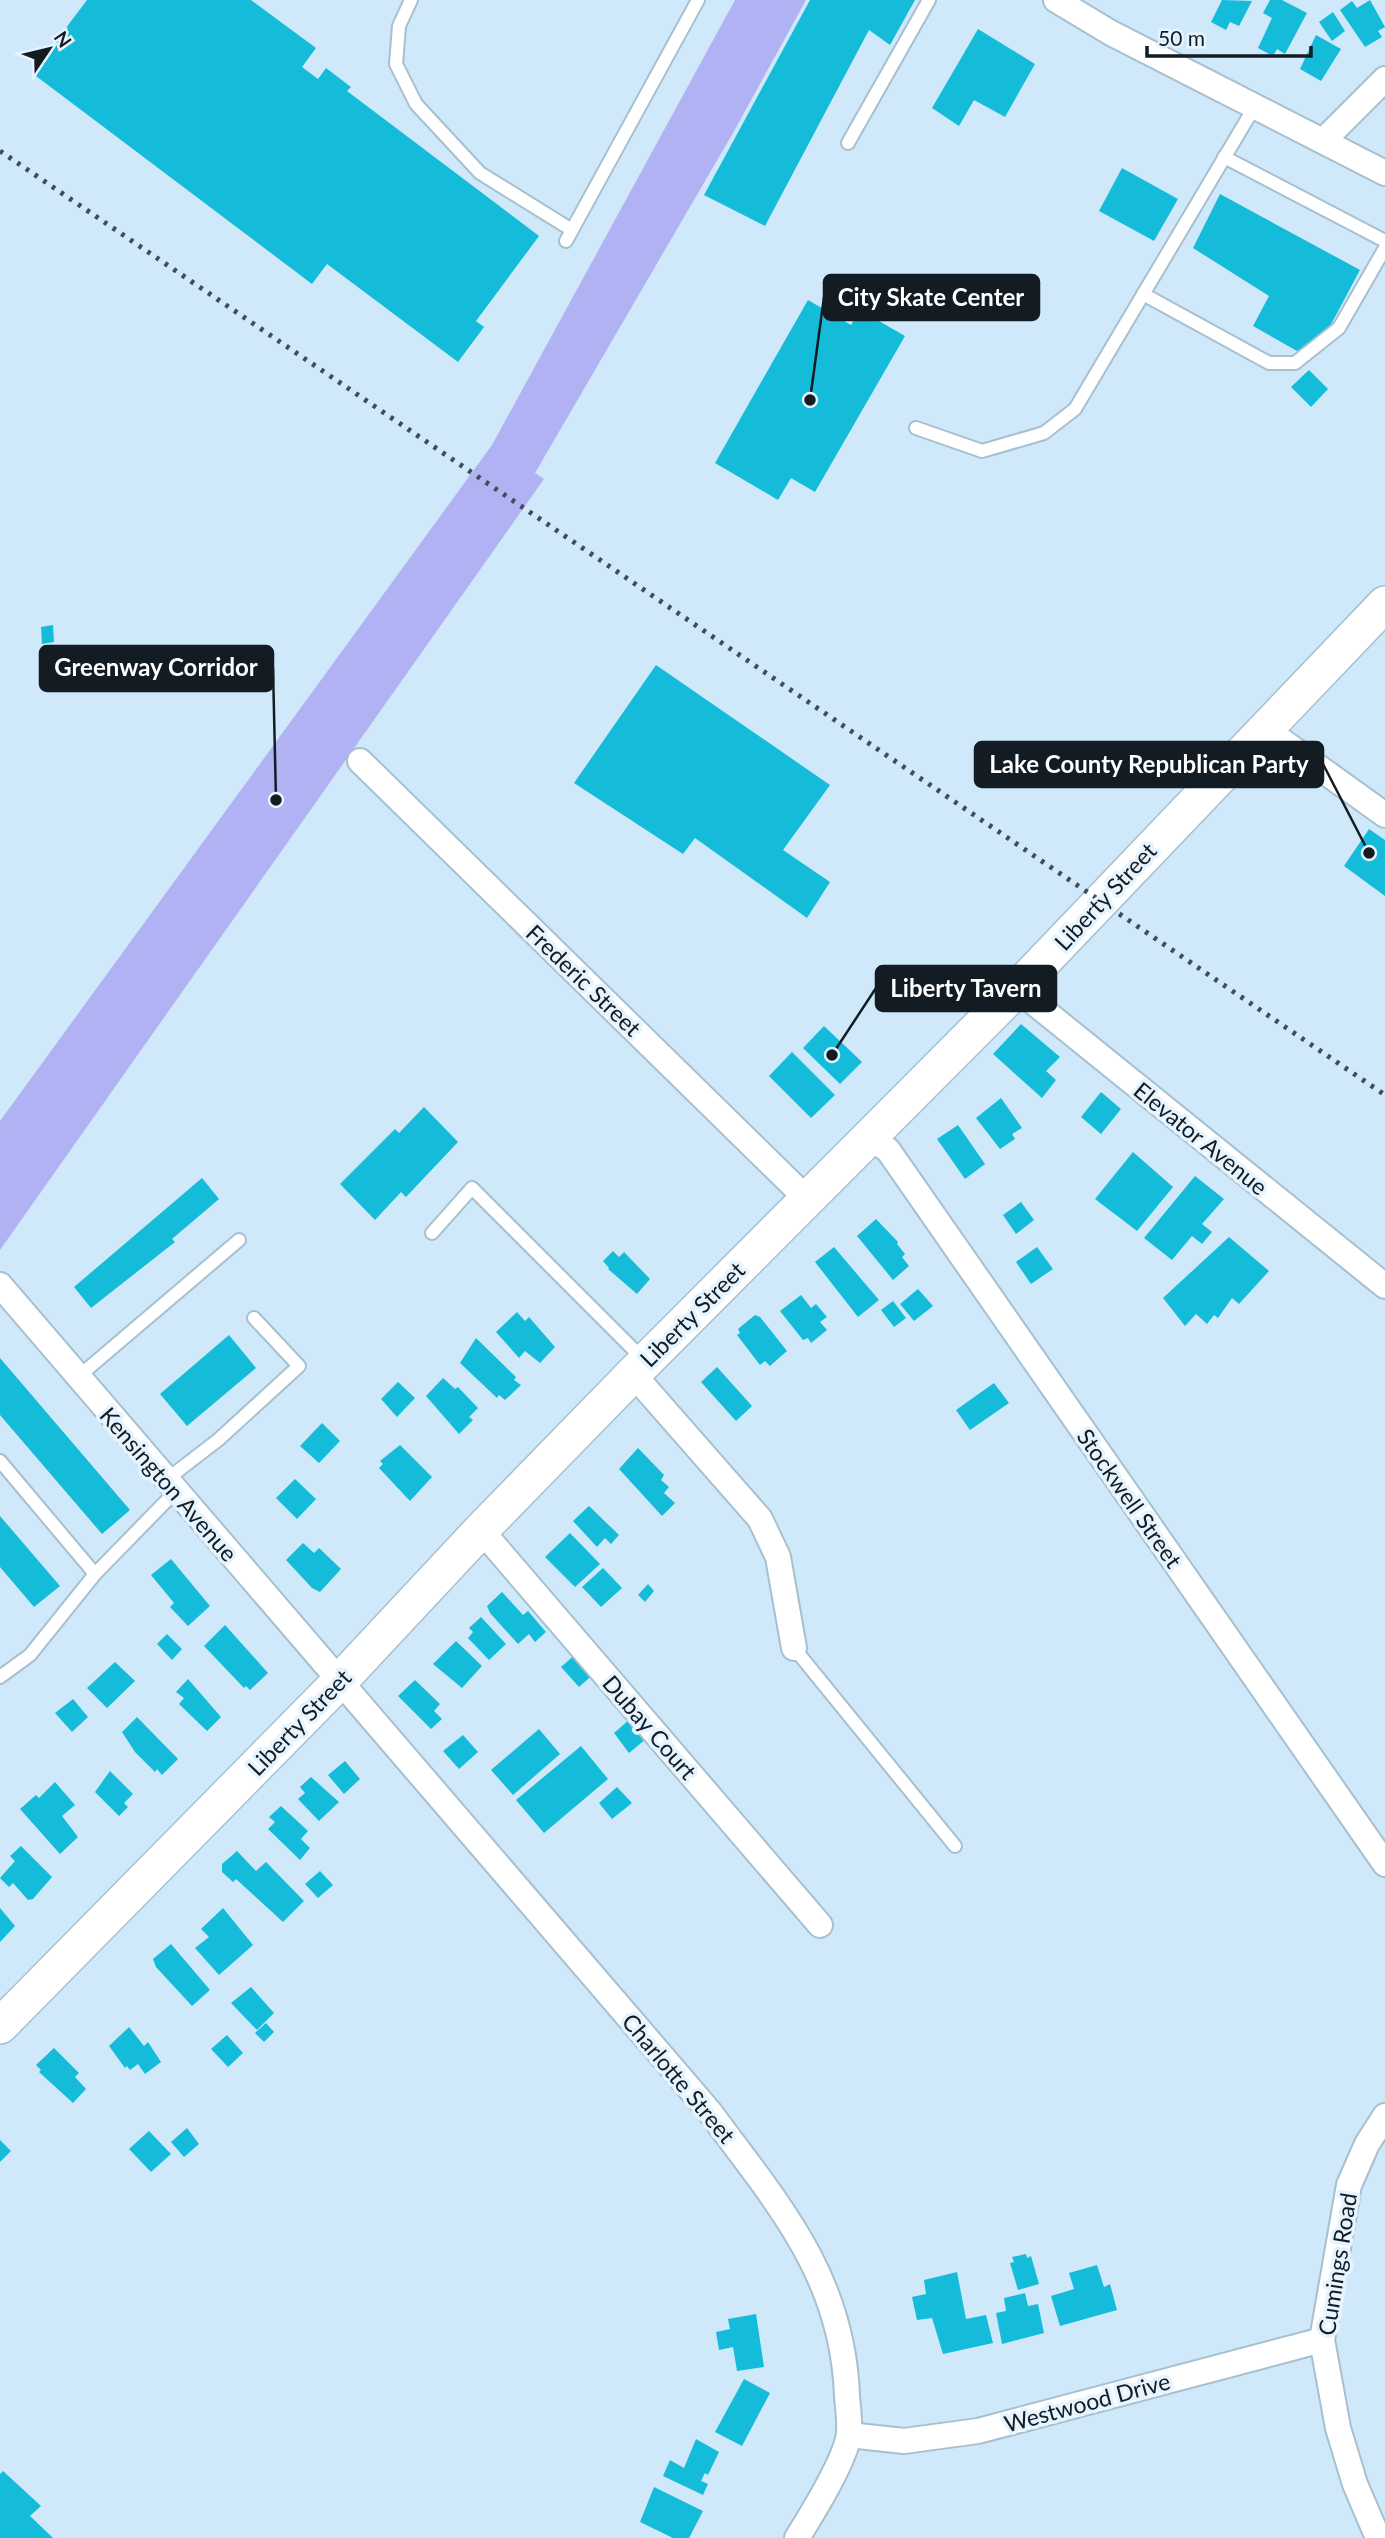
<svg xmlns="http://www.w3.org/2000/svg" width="1385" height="2538" viewBox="0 0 1385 2538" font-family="Lato,sans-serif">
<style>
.green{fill:#b1b2f3}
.building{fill:#15bcd9}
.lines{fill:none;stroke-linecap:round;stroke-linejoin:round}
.lane-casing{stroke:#a7c0d0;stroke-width:16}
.street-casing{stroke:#a7c0d0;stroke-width:28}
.secondary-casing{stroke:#a7c0d0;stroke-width:38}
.lane{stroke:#fff;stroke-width:12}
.street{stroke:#fff;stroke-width:24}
.secondary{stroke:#fff;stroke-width:35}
.rail{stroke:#404d57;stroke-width:5;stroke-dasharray:3.5 7;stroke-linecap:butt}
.labels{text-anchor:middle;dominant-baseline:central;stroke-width:7;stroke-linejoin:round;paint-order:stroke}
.street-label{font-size:23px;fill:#131c23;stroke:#e5f4fe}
.leader{fill:none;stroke:#131c23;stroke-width:2.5}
.callout-dot{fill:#131c23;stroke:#e5f4fe;stroke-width:2.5}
.callout{fill:#131c23;stroke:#131c23;stroke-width:2.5}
.callout-label{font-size:24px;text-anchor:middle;font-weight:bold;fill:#fff}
</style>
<rect width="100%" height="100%" fill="#cfe8fa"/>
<path class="green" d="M735,0h71l-73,133 -198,340 9,6 -544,771v-129l492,-676z"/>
<g class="building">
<path d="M87,0h164l65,48 -14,19 16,12 8,-11 25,19 -4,4 192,145 -63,85 8,6 -26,35 -131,-98 -15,20 -280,-211z"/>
<path d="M810,0h105l-25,45 -21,-15 -104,196 -61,-31z"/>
<path d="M1222,0l30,1 -13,25 -9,-4 -4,8 -15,-8z"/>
<path d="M1270,0h12l25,13 -22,41 -8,-5 -4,7 -15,-8 14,-30 -9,-5z"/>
<path d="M1370,0l15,27 -7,4 4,6 -17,10 -25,-37 12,-9 5,7z"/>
<path d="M1333,12l12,19 -13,10 -13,-19z"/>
<path d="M978,29l57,35 -30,53 -31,-17 -15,26 -27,-18z"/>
<path d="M1316,35l25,14 -20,32 -21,-12z"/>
<path d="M1122,168l56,31 -24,42 -55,-30z"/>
<path d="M1220,194l140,76 -33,62 -30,19 -44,-25 16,-30 -76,-48z"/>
<path d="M808,300l43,25 9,-15 45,26 -90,156 -24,-14 -13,22 -63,-37z"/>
<path d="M1309,370l19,19 -17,18 -20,-20z"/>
<path d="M53,625l1,17 -12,2 -1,-17z"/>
<path d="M656,665l174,120 -47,65 47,32 -23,36 -112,-80 -12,16 -109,-71z"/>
<path d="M1369,829l16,11v56l-41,-30z"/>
<path d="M1021,1024l39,33 -14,14 10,9 -14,18 -49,-44z"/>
<path d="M824,1026l38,36 -22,22 -37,-36z"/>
<path d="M792,1052l43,43 -24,23 -42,-42z"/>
<path d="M1101,1092l20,17 -20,25 -20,-17z"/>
<path d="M1001,1098l21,30 -10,6 3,5 -15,10 -24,-31z"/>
<path d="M424,1107l34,35 -52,55 -5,-5 -26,28 -35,-36 55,-55 4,4z"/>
<path d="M958,1125l27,39 -20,15 -28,-40z"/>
<path d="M1133,1152l40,35 -36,44 -42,-32z"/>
<path d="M1195,1176l29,23 -22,25 10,8 -10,12 -10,-8 -20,24 -28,-22z"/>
<path d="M202,1178l17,21 -47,40 3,3 -84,66 -17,-21z"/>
<path d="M1021,1202l13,18 -18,14 -13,-19z"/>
<path d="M876,1219l22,23 -1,2 8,10 -3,3 7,9 -16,14 -36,-44z"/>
<path d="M1229,1237l40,34 -30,33 -7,-6 -14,20 -4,-3 -7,9 -11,-10 -11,12 -22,-28z"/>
<path d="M834,1247l45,53 -21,17 -43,-55z"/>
<path d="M1037,1247l16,22 -22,15 -15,-22z"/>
<path d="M613,1251l6,6 5,-5 26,27 -13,15 -29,-25 1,-1 -6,-7z"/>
<path d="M918,1289l15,17 -19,15 -14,-17z"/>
<path d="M801,1295l10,13 5,-4 11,13 -7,5 7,8 -16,13 -3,-5 -5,2 -23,-29z"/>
<path d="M893,1301l13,17 -12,9 -13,-17z"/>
<path d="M517,1312l8,9 4,-4 26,30 -15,16 -15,-12 -6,7 -23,-26z"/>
<path d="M755,1315l5,2 27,34 -17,15 -5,-5 -5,4 -23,-30 3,-2 -2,-4z"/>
<path d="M229,1335l27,33 -69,58 -27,-32z"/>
<path d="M476,1338l40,39 -2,3 7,5 -16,15 -6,-5 -2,3 -37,-35z"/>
<path d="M0,1358l130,152 -28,24 -102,-119z"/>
<path d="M717,1367l35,39 -16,15 -35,-39z"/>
<path d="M443,1378l12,11 3,-2 20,21 -9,9 4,3 -14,14 -33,-38z"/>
<path d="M398,1382l17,16 -18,19 -16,-18z"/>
<path d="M994,1383l15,20 -39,27 -14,-20z"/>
<path d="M322,1423l18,18 -21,22 -19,-17z"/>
<path d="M400,1445l32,32 -22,24 -31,-33 4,-4 -3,-3z"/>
<path d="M638,1448l26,27 -3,5 8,7 -5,6 11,10 -13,13 -43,-47z"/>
<path d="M295,1479l21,20 -19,20 -21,-21z"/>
<path d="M589,1506l30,29 -8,9 -6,-6 -8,9 -24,-26z"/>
<path d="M0,1516l60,70 -26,21 -34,-40z"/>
<path d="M570,1533l30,31 -25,23 -30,-30z"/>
<path d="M303,1543l11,10 5,-5 22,21 -21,23 -8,-4 -26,-28z"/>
<path d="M171,1559l39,47 -22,20 -18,-19 4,-4 -23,-28z"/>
<path d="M603,1568l19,20 -21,19 -19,-20z"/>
<path d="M648,1584l6,7 -9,11 -7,-7z"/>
<path d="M502,1592l21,23 5,-4 18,21 -11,10 -6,-8 -11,10 -28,-31 -3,-7z"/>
<path d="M481,1617l25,27 -17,16 -21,-22 5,-6 -4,-4z"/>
<path d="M225,1625l43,48 -18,17 -4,-4 -2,2 -40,-42z"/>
<path d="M167,1634l15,15 -10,11 -15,-16z"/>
<path d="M456,1641l26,25 -20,22 -29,-24z"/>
<path d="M578,1652l18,20 -17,15 -18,-20z"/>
<path d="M115,1662l20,19 -28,27 -20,-20z"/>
<path d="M188,1679l33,38 -14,14 -28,-27 5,-6 -8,-6z"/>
<path d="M415,1680l25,24 -6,7 8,8 -11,10 -33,-33z"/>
<path d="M73,1699l15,18 -16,15 -17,-19z"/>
<path d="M137,1717l41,42 -16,16 -5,-6 -2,3 -20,-20 -13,-20z"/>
<path d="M630,1719l17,19 -18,15 -15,-20z"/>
<path d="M539,1729l21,25 -47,41 -22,-25z"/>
<path d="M463,1735l15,17 -19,17 -16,-18z"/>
<path d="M581,1746l27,33 -64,54 -28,-33z"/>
<path d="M345,1761l15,18 -16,15 -16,-19z"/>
<path d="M110,1771l23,23 -9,9 4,4 -9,9 -24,-24z"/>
<path d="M311,1777l28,25 -20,19 -21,-22 7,-6 -5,-6z"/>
<path d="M55,1782l20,23 -13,11 16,21 -18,17 -40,-45 16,-14 3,3z"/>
<path d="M617,1787l15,16 -20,16 -13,-16z"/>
<path d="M281,1806l27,25 -7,8 9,9 -10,12 -32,-31 7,-7 -6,-5z"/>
<path d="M21,1846l31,31 -19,22 -5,1 -15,-17 -4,4 -9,-9 15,-17 -5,-5z"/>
<path d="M237,1851l19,20 10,-9 38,39 -21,21 -47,-43 -3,3 -11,-10v-8z"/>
<path d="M320,1871l13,14 -15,13 -13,-14z"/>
<path d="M0,1908l15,18 -15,16z"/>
<path d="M223,1908l30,37 -34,30 -24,-27 14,-11 -8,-8z"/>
<path d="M171,1944l39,46 -18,16 -36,-39 -3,-8z"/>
<path d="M251,1987l23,26 -17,17 -26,-27z"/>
<path d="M266,2023l8,9 -10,10 -9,-9z"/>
<path d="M129,2027l15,19 4,-4 13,20 -16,12 -7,-10 -8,6 -3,-4 -2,2 -16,-22z"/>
<path d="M227,2035l16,18 -15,14 -17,-18z"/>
<path d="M54,2048l25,25 -4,4 11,12 -13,14 -34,-31 2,-2 -5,-5z"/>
<path d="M187,2128l12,16 -15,13 -13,-15z"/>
<path d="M149,2131l22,23 -20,18 -22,-23z"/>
<path d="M0,2140l11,11 -11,11z"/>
<path d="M1026,2254l1,4 4,-2 8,28 -21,6 -8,-27 4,-1 -2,-5z"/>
<path d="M1097,2265l7,22 6,-3 7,26 -57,16 -9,-30 23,-7 -5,-16z"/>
<path d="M957,2272l9,47 20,-4 7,28 -50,11 -11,-36 -15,2 -5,-23 14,-3 -2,-14z"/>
<path d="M1025,2293l3,13 10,-2 6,29 -42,11 -6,-31 10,-2 -2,-13z"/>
<path d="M756,2314l8,53 -27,4 -4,-24 -14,3 -3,-18 14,-3 -2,-10z"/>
<path d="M744,2379l26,14 -28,53 -27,-14z"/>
<path d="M696,2439l23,13 -11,23 -3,-2 -4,8 7,3 -5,11 -40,-19 7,-16 14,8z"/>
<path d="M3,2471l38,35 -11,10 23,22h-53v-64z"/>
<path d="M654,2487l49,24 -14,27h-16l-33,-16z"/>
</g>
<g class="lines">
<defs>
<g id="lane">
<path d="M411,0l-12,26 -3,38 20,40 64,69 92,57"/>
<path d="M848,143l81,-143"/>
<path d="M1224,157l161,84"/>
<path d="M566,241l132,-241"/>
<path d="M1143,294l126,69h26l44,-35 46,-80"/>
<path d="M916,428l66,23 62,-18 31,-24 180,-303"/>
<path d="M432,1233l40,-45 173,173"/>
<path d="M78,1377l161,-137"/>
<path d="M0,1461l95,113"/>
<path d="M166,1480l52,-40 81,-74 -45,-48"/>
<path d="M794,1648l161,198"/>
<path d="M0,1677l30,-22 65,-81 81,-83"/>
</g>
<g id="street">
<path d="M1056,0l55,33 274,140"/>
<path d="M1324,140l61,-61"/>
<path d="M1264,728l121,87"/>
<path d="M360,761l448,439"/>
<path d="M1017,989l368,297"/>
<path d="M870,1138l18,12 497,714"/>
<path d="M0,1285l709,826c68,92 134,165 138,285 1,12 3,26 2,38 -4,27 -37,80 -52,104"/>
<path d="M633,1374l127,145 18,38 16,91"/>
<path d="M481,1530l339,395"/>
<path d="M849,2435l55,6 74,-10 344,-91"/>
<path d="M1378,2538l-23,-54 -17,-56 -16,-88 27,-155 18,-41 18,-28"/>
</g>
<path id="secondary" d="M0,2026l339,-344 142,-152 152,-156 384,-385 368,-385"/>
</defs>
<use href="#lane" class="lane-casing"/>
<use href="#street" class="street-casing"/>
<use href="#secondary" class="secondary-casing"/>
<use href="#lane" class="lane"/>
<use href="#street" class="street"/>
<use href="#secondary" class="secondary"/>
<path class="rail" d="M0,151l1385,944"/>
</g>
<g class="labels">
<g class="street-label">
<text transform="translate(1105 896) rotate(-47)">Liberty Street</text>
<text transform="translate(584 980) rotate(44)">Frederic Street</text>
<text transform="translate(1201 1138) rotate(39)">Elevator Avenue</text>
<text transform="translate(692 1314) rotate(-45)">Liberty Street</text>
<text transform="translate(169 1484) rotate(49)">Kensington Avenue</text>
<text transform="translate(1130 1498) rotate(55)">Stockwell Street</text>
<text transform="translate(299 1722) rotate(-46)">Liberty Street</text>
<text transform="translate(650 1727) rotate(49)">Dubay Court</text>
<text transform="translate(679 2078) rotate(50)">Charlotte Street</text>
<text transform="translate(1337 2264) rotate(-81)">Cumings Road</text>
<text transform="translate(1087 2402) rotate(-15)">Westwood Drive</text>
</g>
</g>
<path class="leader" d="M810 400L824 297M276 800L273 668M1369 853L1323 764M832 1055L876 988"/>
<g class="callout-dot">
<circle cx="810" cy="400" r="7"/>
<circle cx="276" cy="800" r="7"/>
<circle cx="1369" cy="853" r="7"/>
<circle cx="832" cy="1055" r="7"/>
</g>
<g class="callout">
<rect x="824" y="275" width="215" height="45" rx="7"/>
<rect x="40" y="646" width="233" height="45" rx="7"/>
<rect x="975" y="742" width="348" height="45" rx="7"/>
<rect x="876" y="966" width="180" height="45" rx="7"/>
</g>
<g class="callout-label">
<text x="931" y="306">City Skate Center</text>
<text x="156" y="676">Greenway Corridor</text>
<text x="1149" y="773">Lake County Republican Party</text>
<text x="966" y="997">Liberty Tavern</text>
</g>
<g transform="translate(49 49) rotate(55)" stroke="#e5f4fe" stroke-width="5" paint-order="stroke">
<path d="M0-5L12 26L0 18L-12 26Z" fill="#131c23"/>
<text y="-10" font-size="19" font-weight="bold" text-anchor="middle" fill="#131c23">N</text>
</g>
<path d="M1147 46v10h164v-10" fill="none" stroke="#131c23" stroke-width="3.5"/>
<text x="1158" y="46" font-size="21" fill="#131c23" stroke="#e5f4fe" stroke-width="5" paint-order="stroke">50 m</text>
</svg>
